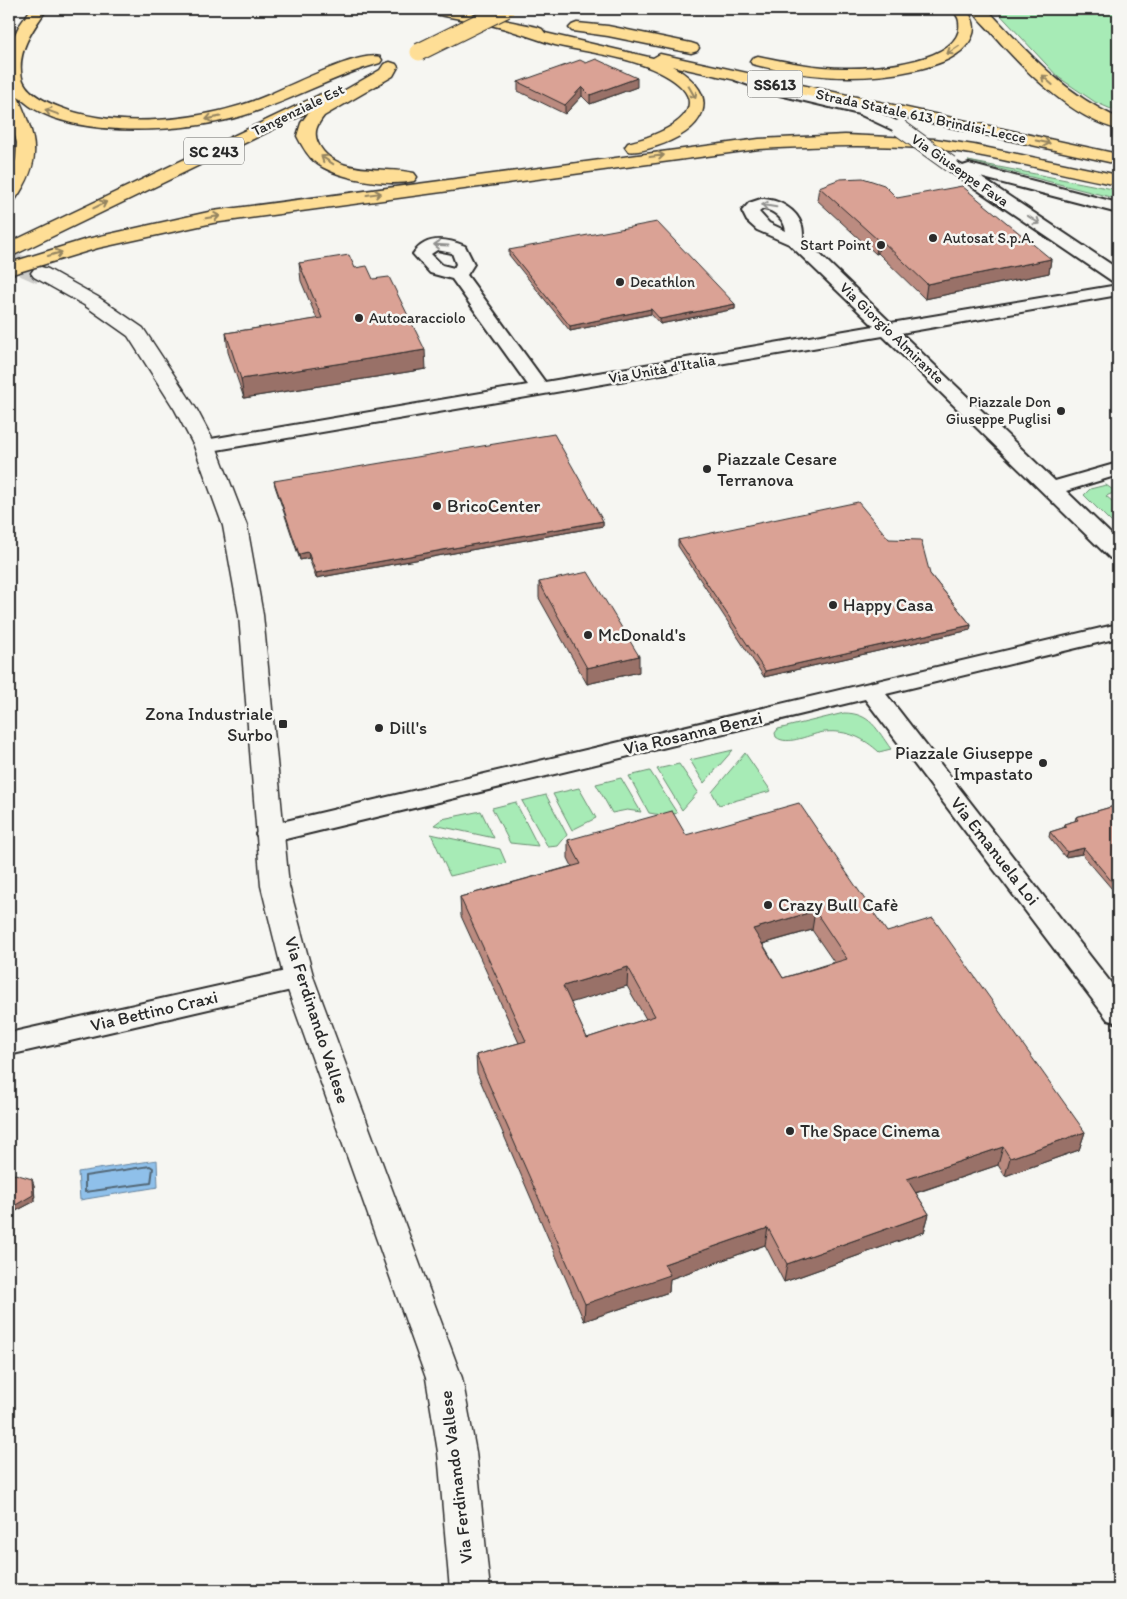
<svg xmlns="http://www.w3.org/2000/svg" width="1127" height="1599" viewBox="0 0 1127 1599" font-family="Itim,sans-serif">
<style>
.green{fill:#a7ebb6;stroke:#698b70}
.water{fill:#8fc0ea;stroke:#67849e}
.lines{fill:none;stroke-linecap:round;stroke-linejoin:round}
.shore{stroke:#536777;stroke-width:2}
.secondary-tunnel-far1{stroke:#cdcdca;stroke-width:17;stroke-dasharray:17 9;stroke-linecap:butt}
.secondary-tunnel{stroke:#cdcdca;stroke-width:22;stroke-dasharray:22 11;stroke-linecap:butt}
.street-casing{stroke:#2b2b2b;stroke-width:4}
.secondary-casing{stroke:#2b2b2b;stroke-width:3}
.highway-casing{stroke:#2b2b2b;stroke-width:3}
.street{fill:#f6f6f2;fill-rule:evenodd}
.secondary{fill:#f6f6f2;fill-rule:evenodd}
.highway{fill:#fede96;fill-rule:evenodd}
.street-bridge-casing{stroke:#2b2b2b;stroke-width:18;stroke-linecap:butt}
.highway-bridge-casing{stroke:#2b2b2b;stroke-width:19;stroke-linecap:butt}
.street-bridge{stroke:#f6f6f2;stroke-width:16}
.highway-bridge{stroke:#fede96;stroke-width:17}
.wall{fill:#bb8b80;stroke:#2b2b2b;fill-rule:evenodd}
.shaded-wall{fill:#997168;stroke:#2b2b2b}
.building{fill:#daa295;stroke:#2b2b2b;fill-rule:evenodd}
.oneway{stroke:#948460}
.oneway2{stroke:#90908e}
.poi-dot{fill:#2b2b2b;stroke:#f6f6f2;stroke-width:2}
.labels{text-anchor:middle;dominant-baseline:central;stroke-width:5;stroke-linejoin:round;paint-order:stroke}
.far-street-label{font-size:15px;fill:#2b2b2b;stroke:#f6f6f2}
.far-poi-label{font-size:15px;fill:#2b2b2b;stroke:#f6f6f2;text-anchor:start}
.shield{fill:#f6f6f2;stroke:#686867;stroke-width:1}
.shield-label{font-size:16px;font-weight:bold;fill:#2b2b2b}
.poi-label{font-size:18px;fill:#2b2b2b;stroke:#f6f6f2;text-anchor:start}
.street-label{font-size:18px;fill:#2b2b2b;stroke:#f6f6f2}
</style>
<rect width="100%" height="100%" fill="#f6f6f2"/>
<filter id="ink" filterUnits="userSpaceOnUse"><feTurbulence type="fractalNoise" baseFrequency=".02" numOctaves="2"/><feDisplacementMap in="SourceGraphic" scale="10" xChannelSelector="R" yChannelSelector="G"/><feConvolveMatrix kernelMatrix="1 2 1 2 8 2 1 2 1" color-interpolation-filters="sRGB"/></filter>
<g filter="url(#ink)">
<g class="green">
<path d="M995,9h123v103l-23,-10 -37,-25z"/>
<path d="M968,161l150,29v9z"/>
<path d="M1106,485l10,7 -10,4 12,10v23l-34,-34 6,-6z"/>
<path d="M844,713c27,0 33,17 47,36l-12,3c-15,-14 -32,-22 -54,-20 -14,1 -37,15 -49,5l-1,-4 3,-4z"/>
<path d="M733,750l-29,33 -14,-23z"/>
<path d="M745,753l26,38 -52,14 -7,-13z"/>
<path d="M679,764l19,28 -16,18 -25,-41z"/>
<path d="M650,771l27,42 -9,3 -19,-3 -20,-37z"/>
<path d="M621,778l20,34 -14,-2 -15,3 -16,-29z"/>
<path d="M579,788l17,30 -24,12 -19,-36z"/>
<path d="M546,795l21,40 -9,11 -10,1 -26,-46z"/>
<path d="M516,802v1l22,43 -28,-3 -18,-35z"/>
<path d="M481,811l13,27 -60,-13 8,-6z"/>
<path d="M431,834l69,15 6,14 -56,13z"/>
</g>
<path class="water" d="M157,1160l1,27 -78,13 -2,-28z"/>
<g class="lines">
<path class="shore" d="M150,1166l3,2 -2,15 -66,9v-16z"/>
<path class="secondary-tunnel-far1" d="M9,259l17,7"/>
<path class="secondary-tunnel" d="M23,265l18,8"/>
<defs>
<g id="street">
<path d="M740,73l41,14 88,21 36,17 3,3 -3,3h-10l-36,-17 -88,-21 -36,-13 -2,-3 2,-3z"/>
<path d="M950,159l13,7 6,-2 149,39v10l-138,-36 138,92v13l-6,-1 -168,-114 -2,-3 2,-3z"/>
<path d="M761,199c17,0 36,10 41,27 1,4 1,9 1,12l88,85 227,-38v10l-217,38 154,148 63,-18v12l-52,16 52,50v18l-8,-1 -227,-222 -678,116 -7,-2 -3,-4 3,-4 7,-2 323,-55 -76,-106 -22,-6 -17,-19c13,-19 33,-16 52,-8l9,18 -7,11 78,107 329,-56 -85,-82 -32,-14 -10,-9 -5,-10 7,-8zM763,209c11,1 22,11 23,22l-17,-8 -10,-11zM437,250l15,3 4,11 -2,4 -12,-3 -11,-11z"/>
<path d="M1118,624v14l-232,56 232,298v31l-10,-3 -243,-321 -596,144 -9,-3 -4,-6 4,-6 9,-3z"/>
<path d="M299,968l10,4 4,7 -4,7 -300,69v-22z"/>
</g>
<path id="secondary" d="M41,267l7,2 50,28 45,31 54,82 19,36 31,80 16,89 26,271 25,93 148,399 14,74 14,138h-40l-12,-138 -12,-74 -142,-399 -23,-93 -22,-271 -16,-89 -29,-80 -19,-36 -47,-74 -44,-31 -50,-28 -3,-4 3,-4z"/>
<g id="highway">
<path d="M31,9h16c-14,20 -31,43 -25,69 4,15 24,24 37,29 60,24 150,13 207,-11 24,-10 92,-45 114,-39l2,3 -2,3c-47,13 -89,38 -135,52 -54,17 -163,24 -212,-7 -5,-3 -10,-8 -15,-11 18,42 26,61 -3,103l-6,1v-20l7,-22 1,-16 -8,-29v-24l4,1 -4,-6v-38l10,-21z"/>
<path d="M423,9h28l86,18 5,2 3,4 108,25 7,-4 458,100v10l-446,-98c55,31 31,66 -18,81 -8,2 -17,6 -26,4l-3,-4 3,-4c41,-10 96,-38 31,-71 -32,-16 -70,-19 -104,-27 -14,-4 -26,-9 -40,-13 -28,-10 -60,-13 -89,-20z"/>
<path d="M952,9h14c10,13 11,24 0,37 -12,14 -33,20 -51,24 -55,12 -108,8 -163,-6l-2,-3 2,-3 6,-2c29,6 58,12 87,12 27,1 120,-6 114,-46 0,-5 -5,-10 -7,-13z"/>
<path d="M972,9h15c41,44 75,83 131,109v11c-46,-10 -97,-62 -127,-97 -6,-7 -15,-15 -19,-23z"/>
<path d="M577,23l31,3 83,17 6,2 2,3 -2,3 -6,2 -83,-17 -36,-5 -3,-3 3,-3z"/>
<path d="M390,62l6,2 2,3 -5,9 -69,40c-7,9 -11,16 -6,27 16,34 69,23 96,30l3,4 -3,4c-26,6 -78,-2 -99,-19 -8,-7 -13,-16 -18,-26l4,-13 8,-11 -293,142 -7,2v-13l310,-148 6,-2 8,4 47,-27 4,-6z"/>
<path d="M845,135l90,4 39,6 144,30v10c-61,-11 -122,-30 -183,-36 -59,-5 -117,-3 -176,0l-546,74 -115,25 -89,27v-12l78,-24 126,-28 546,-72z"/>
</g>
</defs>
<use href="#street" class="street-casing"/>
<use href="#secondary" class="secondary-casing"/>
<use href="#highway" class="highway-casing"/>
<use href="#street" class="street"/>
<use href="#secondary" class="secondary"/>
<use href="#highway" class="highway"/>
<defs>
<path id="street-bridge" d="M900,128l50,36"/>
<path id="highway-bridge" d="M419,52l87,-43"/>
</defs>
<use href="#street-bridge" class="street-bridge-casing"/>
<use href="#highway-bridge" class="highway-bridge-casing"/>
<use href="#street-bridge" class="street-bridge"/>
<use href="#highway-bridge" class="highway-bridge"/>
</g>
<g class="wall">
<path d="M518,82l119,5 -47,17 -8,-8 -17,18 -47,-23z"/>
<path d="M819,187l78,11 154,61 -2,14 -124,26 -47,-46 -2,1 -59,-54z"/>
<path d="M509,250l226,54v5l-75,15 -9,-10 -81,17 -61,-76z"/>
<path d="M299,263l56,5 18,11 53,90 -182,29 -16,-46 -2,-19 91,-14 -16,-38z"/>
<path d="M274,481l329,40v5l-287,52 -7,-20 -9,2 -25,-74z"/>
<path d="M889,539l41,35 41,51 -1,5 -206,47 -86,-131v-6z"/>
<path d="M539,582l100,90 -52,12 -48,-86z"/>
<path d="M1118,805v91l-36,-42 -17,3 -16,-20 1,-5 13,-4 1,-4 11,-3 1,-4z"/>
<path d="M686,835l201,97 198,200 -6,18 -74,26 -7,-11 -82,28 13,21 -5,18 -140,50 -19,-37 -95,34 -1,13 -85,29 -107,-248 -1,-18 43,-12 -58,-127 -1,-19 112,-31 -4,-8v-18zM812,930l22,32 -51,16 -20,-34zM627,986l19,33 -59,19 -17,-36z"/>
<path d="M9,1178l25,7 1,16 -19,10 -7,-2z"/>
</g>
<g class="shaded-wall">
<path d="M637,78v9l-47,17v-9z"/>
<path d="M582,87v9l-17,18v-9z"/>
<path d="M880,239l-2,14 -2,1 2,-14z"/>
<path d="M1051,259l-2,14 -124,26 2,-15z"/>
<path d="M735,304v5l-75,15v-5z"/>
<path d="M651,309v5l-81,17v-5z"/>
<path d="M425,350l1,19 -182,29 -3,-19z"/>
<path d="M603,521v5l-287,52v-5z"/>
<path d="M308,552l1,6 -9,2 -1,-6z"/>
<path d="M971,625l-1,5 -206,47 1,-6z"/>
<path d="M639,656v16l-52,12v-16z"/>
<path d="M1084,848l-2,6 -17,3 2,-5z"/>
<path d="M815,911l-3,19 -61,17 2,-18z"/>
<path d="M628,967l-1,19 -64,19v-19z"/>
<path d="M1085,1132l-6,18 -74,26 5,-18z"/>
<path d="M1003,1147l-5,18 -95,32 4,-18z"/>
<path d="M32,1179l2,6 1,16 -19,10 -2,-5z"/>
<path d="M929,1214l-5,18 -140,50 3,-18z"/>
<path d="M768,1228l-3,17 -95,34 -1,13 -85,29 1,-17 79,-40z"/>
</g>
<g class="building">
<path d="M596,59l41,19 -47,17 -8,-8 -17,18 -47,-23 62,-22 6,3z"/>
<path d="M863,178l21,7 13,13 65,-12 89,73 -124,25 -47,-45 -2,1 -59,-53 21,-8z"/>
<path d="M657,222l78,82 -75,15 -9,-10 -81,17 -61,-76z"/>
<path d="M349,255l6,13 12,-2 6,13 16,-2 36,73 -184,29 -15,-46 96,-15 -23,-55z"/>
<path d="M554,434l49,87 -287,52 -8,-21 -9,2 -25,-73z"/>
<path d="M858,502l31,37 32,1 9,34 41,51 -206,46 -87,-131z"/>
<path d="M588,572l51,84 -52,12 -48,-86z"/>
<path d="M799,803l88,129 46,-14 152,214 -75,26 -7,-11 -96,32 22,35 -142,50 -19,-36 -104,36 6,11 -85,29 -109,-249 50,-14 -66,-144 121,-33 -13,-24 104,-29 14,24zM815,911l32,48 -64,19 -30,-49zM628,967l27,49 -68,22 -24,-52z"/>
<path d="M1118,805v84l-34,-41 -17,4 -17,-20 16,-5 -2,-3 14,-4 -2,-3z"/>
<path d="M15,1174l17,5 1,16 -19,11 -5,-2v-26z"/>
</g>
<defs><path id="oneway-shaft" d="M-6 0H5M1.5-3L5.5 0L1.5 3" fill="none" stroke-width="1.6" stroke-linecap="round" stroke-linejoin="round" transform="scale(1.25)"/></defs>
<g class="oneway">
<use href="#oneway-shaft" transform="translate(953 50) rotate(146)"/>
<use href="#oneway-shaft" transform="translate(1047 80) rotate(-139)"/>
<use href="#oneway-shaft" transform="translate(692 92) rotate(60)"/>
<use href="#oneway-shaft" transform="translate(52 112) rotate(-160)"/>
<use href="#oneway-shaft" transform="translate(213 118) rotate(169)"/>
<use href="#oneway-shaft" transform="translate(1043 142) rotate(12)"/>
<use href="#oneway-shaft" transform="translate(657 156) rotate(-7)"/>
<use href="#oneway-shaft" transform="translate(327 160) rotate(-147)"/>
<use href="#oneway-shaft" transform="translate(374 194) rotate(-8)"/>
<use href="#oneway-shaft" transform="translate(100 205) rotate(-26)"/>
<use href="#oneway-shaft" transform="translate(213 217) rotate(-10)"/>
<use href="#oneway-shaft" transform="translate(55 254) rotate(-16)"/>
</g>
<g class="oneway2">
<use href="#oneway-shaft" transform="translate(769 206) rotate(-171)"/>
<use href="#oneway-shaft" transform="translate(1034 220) rotate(34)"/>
<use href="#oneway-shaft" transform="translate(441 245) rotate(-177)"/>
</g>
</g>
<g class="poi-dot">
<circle cx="933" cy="238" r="5"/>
<circle cx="881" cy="245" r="5"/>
<circle cx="620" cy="282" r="5"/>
<circle cx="359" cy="318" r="5"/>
<circle cx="1061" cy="411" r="5"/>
<circle cx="707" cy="469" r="5"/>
<circle cx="437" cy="506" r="5"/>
<circle cx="833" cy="605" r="5"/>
<circle cx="588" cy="635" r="5"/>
<rect x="278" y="719" width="10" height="10" rx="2.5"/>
<circle cx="379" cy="728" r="5"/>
<circle cx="1043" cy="763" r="5"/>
<circle cx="768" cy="905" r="5"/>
<circle cx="790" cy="1131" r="5"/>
</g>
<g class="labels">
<g class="far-street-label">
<text transform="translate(298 110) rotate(-26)">Tangenziale Est</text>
<text transform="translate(921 116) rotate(12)">Strada Statale 613 Brindisi-Lecce</text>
<text transform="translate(960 170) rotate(35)">Via Giuseppe Fava</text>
<text transform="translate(892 333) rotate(44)">Via Giorgio Almirante</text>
<text transform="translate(662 369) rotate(-10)">Via Unità d'Italia</text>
</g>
<g class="far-poi-label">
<text x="943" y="238">Autosat S.p.A.</text>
<text x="871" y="245" text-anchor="end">Start Point</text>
<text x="630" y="282">Decathlon</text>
<text x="369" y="318">Autocaracciolo</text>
<text x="1051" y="402" text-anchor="end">Piazzale Don<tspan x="1051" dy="17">Giuseppe Puglisi</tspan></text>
</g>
<g class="shield">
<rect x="747.5" y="70.5" width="55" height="27" rx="4"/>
<rect x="184" y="137.5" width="60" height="27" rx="4"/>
</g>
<g class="shield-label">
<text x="775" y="84">SS613</text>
<text x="214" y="151">SC 243</text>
</g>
<g class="poi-label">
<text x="717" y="459">Piazzale Cesare<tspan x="717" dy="21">Terranova</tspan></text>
<text x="447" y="506">BricoCenter</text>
<text x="843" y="605">Happy Casa</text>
<text x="598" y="635">McDonald's</text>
<text x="273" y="714" text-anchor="end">Zona Industriale<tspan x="273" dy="21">Surbo</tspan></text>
<text x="389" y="728">Dill's</text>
<text x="1033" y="753" text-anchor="end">Piazzale Giuseppe<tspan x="1033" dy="21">Impastato</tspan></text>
<text x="778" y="905">Crazy Bull Cafè</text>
<text x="800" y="1131">The Space Cinema</text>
</g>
<g class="street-label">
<text transform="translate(693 733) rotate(-13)">Via Rosanna Benzi</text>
<text transform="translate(995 851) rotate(52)">Via Emanuela Loi</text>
<text transform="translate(154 1011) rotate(-13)">Via Bettino Craxi</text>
<text transform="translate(317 1020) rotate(72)">Via Ferdinando Vallese</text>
<text transform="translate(456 1477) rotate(-97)">Via Ferdinando Vallese</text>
</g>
</g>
<rect width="1127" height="1599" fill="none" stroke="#f6f6f2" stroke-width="30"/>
<rect x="15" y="15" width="1097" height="1569" fill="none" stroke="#2b2b2b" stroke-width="2" filter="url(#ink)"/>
</svg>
